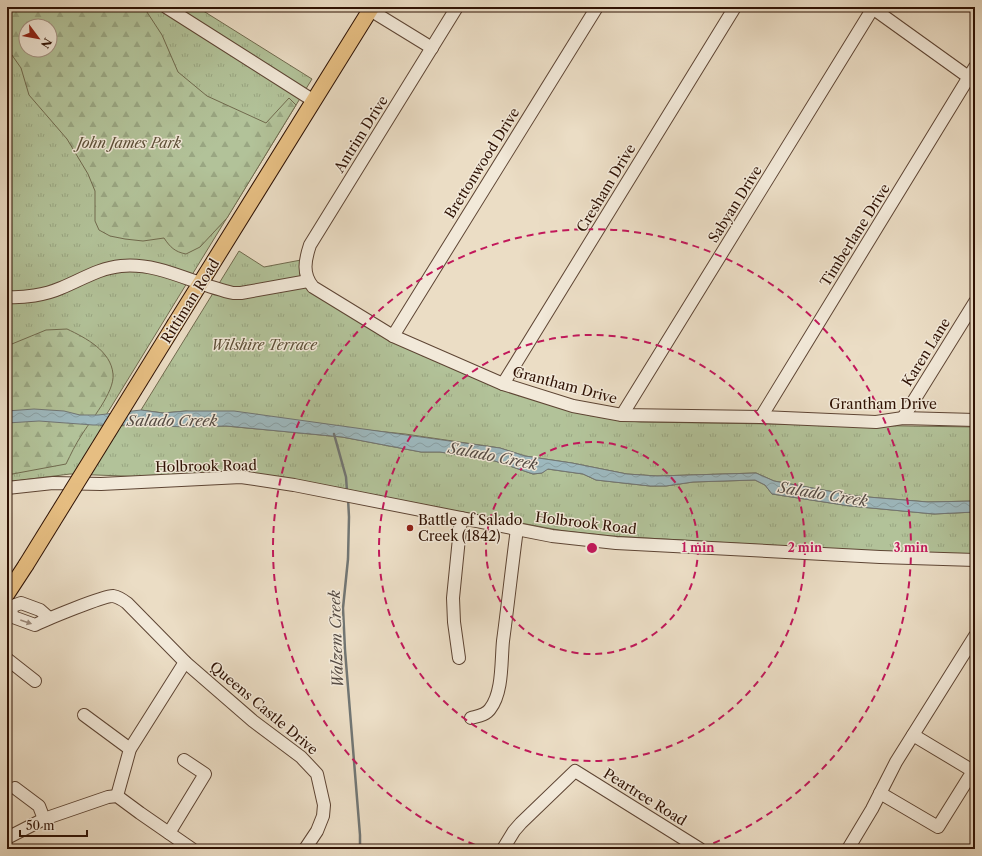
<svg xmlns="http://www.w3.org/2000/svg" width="982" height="856" viewBox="0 0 982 856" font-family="'Libre Caslon Text',serif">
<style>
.grass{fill:url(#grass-tufts);stroke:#706a4e;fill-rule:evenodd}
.forest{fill:url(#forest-firs);stroke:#706a4e;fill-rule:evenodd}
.water{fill:url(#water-waves);stroke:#717674}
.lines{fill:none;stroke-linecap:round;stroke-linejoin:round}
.stream{stroke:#717674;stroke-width:2.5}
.minor-casing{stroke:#5e4534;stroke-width:14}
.major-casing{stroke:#2f1204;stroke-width:17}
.minor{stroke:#f2e9d9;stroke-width:12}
.major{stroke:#e6be82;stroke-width:15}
.major-bridge-casing{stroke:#2f1204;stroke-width:17;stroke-linecap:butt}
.major-bridge{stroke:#e6be82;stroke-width:15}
.oneway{fill:#9a8879}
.ring{fill:none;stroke:#c2185b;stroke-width:2;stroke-dasharray:7 5}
.poi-dot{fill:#8f2418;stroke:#f2e9d9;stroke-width:1.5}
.labels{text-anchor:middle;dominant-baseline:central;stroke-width:3;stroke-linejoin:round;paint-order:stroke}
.street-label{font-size:14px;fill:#2f1204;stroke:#f2e9d9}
.park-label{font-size:14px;font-style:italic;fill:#5d5038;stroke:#f2e9d9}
.poi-label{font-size:14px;fill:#2f1204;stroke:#f2e9d9;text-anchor:start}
.water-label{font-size:15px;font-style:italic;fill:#564c45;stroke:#f2e9d9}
.centre{fill:#c2185b;stroke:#f2e9d9;stroke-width:2}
.ring-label{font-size:12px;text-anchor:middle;font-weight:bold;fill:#c2185b;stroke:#f2e9d9;stroke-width:3;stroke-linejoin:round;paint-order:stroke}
</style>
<defs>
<pattern id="grass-tufts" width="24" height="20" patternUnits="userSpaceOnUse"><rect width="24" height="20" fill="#b2c299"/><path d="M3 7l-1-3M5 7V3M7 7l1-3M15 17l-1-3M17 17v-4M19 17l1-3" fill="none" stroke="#99a682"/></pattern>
<pattern id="forest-firs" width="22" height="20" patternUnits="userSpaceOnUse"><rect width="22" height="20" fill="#b2c299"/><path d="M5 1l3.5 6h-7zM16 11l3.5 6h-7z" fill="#99a682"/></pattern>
<pattern id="water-waves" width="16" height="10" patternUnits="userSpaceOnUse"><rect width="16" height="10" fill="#9db9bf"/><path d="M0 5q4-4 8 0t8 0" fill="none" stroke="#889ea2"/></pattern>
</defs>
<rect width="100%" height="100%" fill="#ebddc5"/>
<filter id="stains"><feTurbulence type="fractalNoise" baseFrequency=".005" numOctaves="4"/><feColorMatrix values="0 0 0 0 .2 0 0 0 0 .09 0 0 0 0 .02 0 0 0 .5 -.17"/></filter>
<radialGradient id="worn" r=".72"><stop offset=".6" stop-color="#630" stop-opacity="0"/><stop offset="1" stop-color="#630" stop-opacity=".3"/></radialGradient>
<g class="grass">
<path d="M7,7h190l115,72 -212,346 126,1 116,11 79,15h19l55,9 38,13 9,-1 5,-4 36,5 13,6 54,6h16l27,-4 62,-2 10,5 7,9 78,12 84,8 41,-2v45l-364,-21 -47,-5 -113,-21 -168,-33 -42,-4 -92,4 -79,-3 -63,8zM26,26h24v24h-24z"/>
<path d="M239,251l25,16 37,-7 1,25 16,12 33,20 210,91c27,8 52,12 80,14l334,5v74l-47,1 -72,-6 -82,-15 -18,-8 -99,3 -30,-2 -55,-11 -47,-7 -25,-8 -95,-14 -219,-23 -23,2 -22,-3z"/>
</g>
<g class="forest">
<path d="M7,7h135l3,2 17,26 16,37 29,24 59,27 23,-25 7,7 -69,113 -27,29 -14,7c-11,-2 -16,-7 -22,-16l-21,3 -18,-2 -15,-3 -11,-6 -4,-9v-30l-7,-17 -21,-35 -38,-44 -8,-27 -14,-20zM26,26h24v24h-24z"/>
<path d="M67,329c19,9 44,22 46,45 2,18 -23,47 -32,62 -6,9 -10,18 -15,28l-59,11v-129l39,-16z"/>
</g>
<path class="water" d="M34,409l30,2 16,4h18l43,-5 22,3 23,-2h48l266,37 25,8 47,7 55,11 30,2 99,-3 18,8 82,15 72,6 47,-1v11l-41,2 -84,-8 -78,-12 -7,-9 -10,-5 -62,2 -27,4h-16l-54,-6 -13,-6 -35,-5 -6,4 -9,1 -38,-13 -55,-9h-19l-79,-15 -116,-11 -39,1 -53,-2h-41l-54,-4 -32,2v-12z"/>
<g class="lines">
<g class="stream">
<path d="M334,434l12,43 1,14"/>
<path d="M348,498l1,19 -1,42 -5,49 2,42 15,185v14"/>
</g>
<defs>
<g id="minor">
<path d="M166,7l148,94"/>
<path d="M457,7l-147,238c-5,15 -8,29 3,42l80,49 110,48 70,22 49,9 139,2 115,5 27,-4 72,2"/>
<path d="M871,7l103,74"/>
<path d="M370,10l62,38"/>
<path d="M7,297c17,1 38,-2 54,-9 20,-8 38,-20 60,-22 39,-4 74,19 112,27h8l67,-12"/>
<path d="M393,336l204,-329"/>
<path d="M503,384l232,-377"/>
<path d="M622,415l251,-407"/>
<path d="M761,417l214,-350"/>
<path d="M903,418l72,-116"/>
<path d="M7,488l46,-5 48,1 140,-7 53,8 258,51 64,7 264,14 95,3"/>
<path d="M7,606l3,1 11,-4 19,7 9,8"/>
<path d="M10,607l3,10 22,8c10,-5 70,-30 78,-29 5,1 10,4 14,7l58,59 68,59 48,36 16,17 7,31 -1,11 -6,15 -12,18"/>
<path d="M459,658l-5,-36 -1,-24 8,-80"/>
<path d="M7,659l28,22"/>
<path d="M84,715l46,34"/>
<path d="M471,718c7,-2 15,-3 19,-9 13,-16 11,-48 13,-68 5,-37 9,-75 14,-112"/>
<path d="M15,788l24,18 5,13"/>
<path d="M880,793l58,34 35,-56 -60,-36"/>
<path d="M117,796l13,-47 55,-87"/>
<path d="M169,833l36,-59 -21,-14"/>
<path d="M7,838l37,-19 64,-22 9,-1 23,17 52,36"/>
<path d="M503,849l11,-18 7,-8 54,-52 125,78"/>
<path d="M848,849l24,-40 24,-47 79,-126"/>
</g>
<g id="major">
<path d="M175,324l197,-317"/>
<path d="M7,594l19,-29"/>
</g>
</defs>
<use href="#minor" class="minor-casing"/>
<use href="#major" class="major-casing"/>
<use href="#minor" class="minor"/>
<use href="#major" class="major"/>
<defs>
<path id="major-bridge" d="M26,565l149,-241"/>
</defs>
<use href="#major-bridge" class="major-bridge-casing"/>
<use href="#major-bridge" class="major-bridge"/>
</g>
<defs><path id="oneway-solid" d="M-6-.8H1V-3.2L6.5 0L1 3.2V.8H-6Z"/></defs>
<use class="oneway" href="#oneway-solid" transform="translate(26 622) rotate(19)"/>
<g class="ring">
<circle cx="592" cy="548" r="106"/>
<circle cx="592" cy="548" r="213"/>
<path d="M486 849A319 319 0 1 1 698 849"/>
</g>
<circle class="poi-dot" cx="410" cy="528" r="4"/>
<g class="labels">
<g class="street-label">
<text transform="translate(361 134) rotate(-58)">Antrim Drive</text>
<text transform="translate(482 163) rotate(-58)">Brettonwood Drive</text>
<text transform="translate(606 188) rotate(-59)">Cresham Drive</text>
<text transform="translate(735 204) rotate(-58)">Sabyan Drive</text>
<text transform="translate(855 235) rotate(-58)">Timberlane Drive</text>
<text transform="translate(190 301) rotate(-58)">Rittiman Road</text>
<text transform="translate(926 352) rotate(-58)">Karen Lane</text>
<text transform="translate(565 385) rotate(15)">Grantham Drive</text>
<text x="883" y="404">Grantham Drive</text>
<text transform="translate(206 466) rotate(-1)">Holbrook Road</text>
<text transform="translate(586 523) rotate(7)">Holbrook Road</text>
<text transform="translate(264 708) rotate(40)">Queens Castle Drive</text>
<text transform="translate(645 797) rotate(32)">Peartree Road</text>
</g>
<g class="park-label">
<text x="129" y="143">John James Park</text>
<text x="264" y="345">Wilshire Terrace</text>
</g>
<g class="poi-label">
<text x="418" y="520">Battle of Salado<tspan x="418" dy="16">Creek (1842)</tspan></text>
</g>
<g class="water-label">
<text x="172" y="420">Salado Creek</text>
<text transform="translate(493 456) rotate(11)">Salado Creek</text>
<text transform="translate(823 494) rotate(9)">Salado Creek</text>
<text transform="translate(336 639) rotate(-92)">Walzem Creek</text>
</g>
</g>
<circle cx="592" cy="548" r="6" class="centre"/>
<g class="ring-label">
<text x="698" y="552">1 min</text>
<text x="805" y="552">2 min</text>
<text x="911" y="552">3 min</text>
</g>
<rect width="982" height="856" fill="none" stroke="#ebddc5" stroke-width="24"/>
<rect x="8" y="8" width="966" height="840" fill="none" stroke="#2f1204" stroke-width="2"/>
<rect x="12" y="12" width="958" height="832" fill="none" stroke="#2f1204"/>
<g transform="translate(38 38) rotate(122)"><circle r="19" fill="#f2e9d9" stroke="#a49384"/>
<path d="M0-3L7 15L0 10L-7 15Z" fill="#8f2418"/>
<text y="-6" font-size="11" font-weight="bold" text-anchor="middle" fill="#2f1204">N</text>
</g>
<path d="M20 830v6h67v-6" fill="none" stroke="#2f1204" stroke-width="2"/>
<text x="26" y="830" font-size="12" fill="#2f1204" stroke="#f2e9d9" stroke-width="3" paint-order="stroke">50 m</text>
<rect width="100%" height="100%" filter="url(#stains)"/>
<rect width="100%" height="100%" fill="url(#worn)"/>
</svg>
